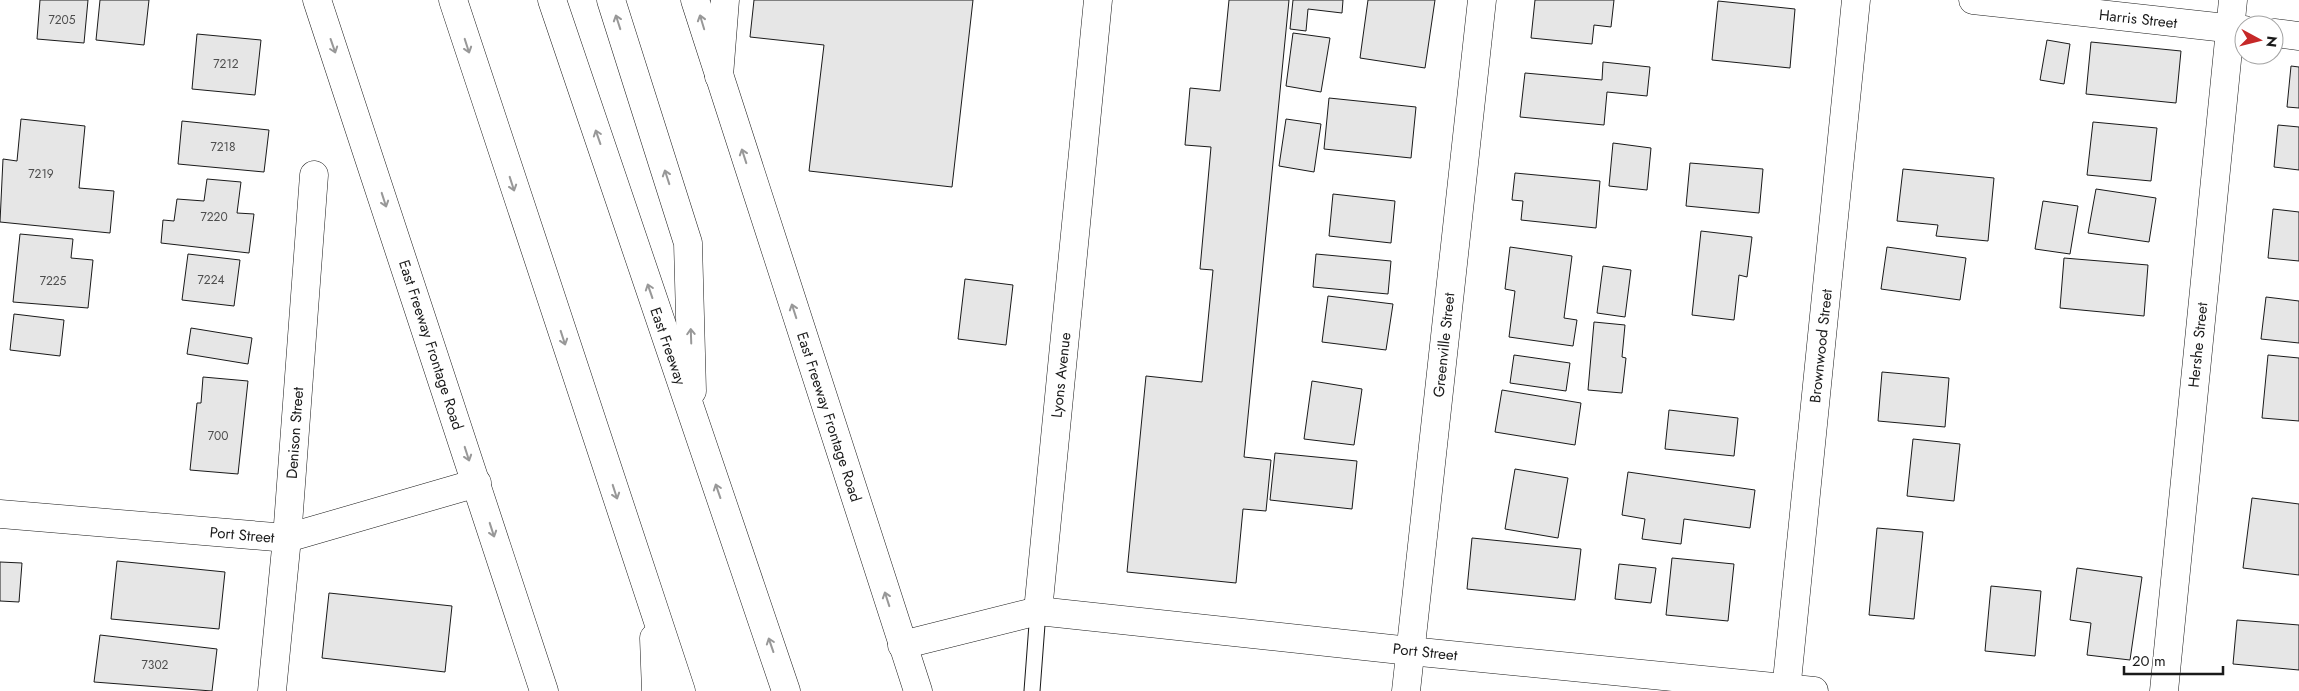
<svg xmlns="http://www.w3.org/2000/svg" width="2299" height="691" viewBox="0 0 2299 691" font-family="Jost,sans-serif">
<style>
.building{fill:#e6e6e6;stroke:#1a1a1a}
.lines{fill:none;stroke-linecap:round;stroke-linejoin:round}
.service-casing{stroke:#1a1a1a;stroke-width:17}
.minor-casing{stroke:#1a1a1a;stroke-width:29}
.tertiary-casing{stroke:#1a1a1a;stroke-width:29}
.secondary-casing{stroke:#1a1a1a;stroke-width:29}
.motorway-casing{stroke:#1a1a1a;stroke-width:29}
.service{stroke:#fff;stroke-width:15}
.minor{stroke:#fff;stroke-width:28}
.tertiary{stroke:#fff;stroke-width:28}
.secondary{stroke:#fff;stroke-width:28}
.motorway{stroke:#fff;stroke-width:28}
.oneway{stroke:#989898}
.labels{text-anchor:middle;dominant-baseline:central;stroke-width:4;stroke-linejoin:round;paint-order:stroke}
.number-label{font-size:12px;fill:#4d4d4d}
.street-label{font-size:15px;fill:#1a1a1a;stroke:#fff}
</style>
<rect width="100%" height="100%" fill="#fff"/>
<g class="building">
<path d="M40,0h48l-4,43 -47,-4z"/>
<path d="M100,0h49l-5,45 -48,-5z"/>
<path d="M754,0h219l-21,187 -143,-16 15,-126 -74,-8z"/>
<path d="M1229,0h60l-45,457 27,3 -5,51 -23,-2 -7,74 -109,-11 19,-196 56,6 11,-112 -13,-1 11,-122 -26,-2 5,-57 30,3z"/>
<path d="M1293,0h50l-1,13 -34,-4 -2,22 -16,-2z"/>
<path d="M1368,0h67l-10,68 -65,-10z"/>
<path d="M1535,0h79l-3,27 -17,-2 -2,19 -61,-6z"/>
<path d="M1718,1l77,8 -5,59 -78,-8z"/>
<path d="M1293,33l37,5 -9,54 -35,-6z"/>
<path d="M197,34l64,6 -6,55 -63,-6z"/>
<path d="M2047,40l23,4 -6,40 -24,-4z"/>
<path d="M2091,42l90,9 -5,52 -90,-9z"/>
<path d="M1603,62l47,5 -3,29 -40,-4 -3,33 -84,-8 5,-44 77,7z"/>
<path d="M2291,66l8,1v41l-12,-1z"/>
<path d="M1329,98l87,9 -5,51 -87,-9z"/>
<path d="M21,119l64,7 -6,62 35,3 -4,42 -110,-11 3,-63 14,2z"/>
<path d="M1286,119l35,5 -7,48 -35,-6z"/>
<path d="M182,121l87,9 -5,42 -86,-8z"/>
<path d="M2093,122l64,6 -6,53 -64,-6z"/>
<path d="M2278,125l21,2v43l-25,-3z"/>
<path d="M1613,143l38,5 -4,42 -38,-4z"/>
<path d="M1690,163l73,6 -4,44 -73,-7z"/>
<path d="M1903,169l91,9 -6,63 -52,-5 2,-11 -41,-4z"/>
<path d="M1515,173l85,8 -4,47 -75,-8 2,-19 -11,-1z"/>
<path d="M207,179l34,3 -4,31 17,1 -5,39 -88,-10 2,-23 11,1 3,-22 27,2z"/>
<path d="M2096,189l60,9 -7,44 -61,-9z"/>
<path d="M1333,194l62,7 -4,42 -62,-7z"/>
<path d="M2043,201l35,5 -8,48 -35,-5z"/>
<path d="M2273,209l26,3v49l-31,-3z"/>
<path d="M1701,231l51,6 -5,40 -8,-2 -5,45 -42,-5z"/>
<path d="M20,234l53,5 -2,19 22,2 -5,48 -75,-6z"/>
<path d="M1510,247l62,9 -8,62 13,2 -4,26 -64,-9 6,-46 -10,-2z"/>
<path d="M1887,247l79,11 -6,42 -79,-11z"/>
<path d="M188,254l52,6 -6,46 -52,-6z"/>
<path d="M1316,254l75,7 -3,33 -75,-7z"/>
<path d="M2064,258l84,7 -4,51 -84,-8z"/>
<path d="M1603,266l28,4 -6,47 -28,-4z"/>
<path d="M965,279l48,6 -7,60 -48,-6z"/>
<path d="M1328,296l65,8 -7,46 -64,-8z"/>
<path d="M2266,297l33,4v42l-38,-4z"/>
<path d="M14,314l50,6 -4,36 -50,-6z"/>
<path d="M1594,322l31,3 -3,32 4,1 -4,35 -34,-3z"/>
<path d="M191,328l61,10 -4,26 -61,-10z"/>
<path d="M1514,355l56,8 -4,28 -56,-8z"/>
<path d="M2268,355l31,3v63l-37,-3z"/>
<path d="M1882,372l67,6 -4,49 -67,-6z"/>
<path d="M203,377l45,4 -10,93 -48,-4 7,-67h4z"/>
<path d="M1312,381l50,8 -8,56 -50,-6z"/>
<path d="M1502,390l79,13 -6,42 -80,-13z"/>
<path d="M1669,410l69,8 -4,38 -69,-7z"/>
<path d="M1913,439l47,5 -6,57 -47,-5z"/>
<path d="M1275,453l82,8 -5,48 -82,-9z"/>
<path d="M1515,469l53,9 -10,60 -53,-9z"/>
<path d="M1628,472l127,18 -5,38 -66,-9 -3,25 -39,-5 3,-20 -23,-4z"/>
<path d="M2252,498l47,6v71l-56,-7z"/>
<path d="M1877,528l46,4 -9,87 -45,-4z"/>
<path d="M1472,538l109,11 -6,51 -108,-11z"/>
<path d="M1672,558l62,6 -6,57 -62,-6z"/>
<path d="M117,561l108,11 -6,57 -108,-10z"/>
<path d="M0,562l22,1 -3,39 -19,-1z"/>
<path d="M1619,564l37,4 -5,35 -36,-4z"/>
<path d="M2077,568l65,9 -12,83 -43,-5 4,-32 -21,-3z"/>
<path d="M1991,586l50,5 -6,65 -50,-5z"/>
<path d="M329,593l123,13 -7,66 -123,-14z"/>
<path d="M2237,620l62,5v45l-66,-6z"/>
<path d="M100,635l117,14 -5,42 -118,-9z"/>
</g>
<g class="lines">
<defs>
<path id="service" d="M1032,691l6,-80"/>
<g id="minor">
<path d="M1973,0l271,30"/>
<path d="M2274,33l25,3"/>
<path d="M719,76l6,-76"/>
<path d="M0,514l287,24 190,-55"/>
<path d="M1038,611l372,40 404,40"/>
<path d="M272,691l15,-153 27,-363"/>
<path d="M1406,691l76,-691"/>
<path d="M1786,691l70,-691"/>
<path d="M2164,691l69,-691"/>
</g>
<path id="tertiary" d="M902,645l136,-34 60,-611"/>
<g id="secondary">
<path d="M317,0l227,691"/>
<path d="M695,0l223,691"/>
</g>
<g id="motorway">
<path d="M453,0l228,691"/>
<path d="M552,0l234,691"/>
<path d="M611,0l77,243 4,148"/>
<path d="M654,638l2,53"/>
</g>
</defs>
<use href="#service" class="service-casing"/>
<use href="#minor" class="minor-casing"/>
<use href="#tertiary" class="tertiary-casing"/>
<use href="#secondary" class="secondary-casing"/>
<use href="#motorway" class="motorway-casing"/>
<use href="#service" class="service"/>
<use href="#minor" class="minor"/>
<use href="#tertiary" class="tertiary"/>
<use href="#secondary" class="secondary"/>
<use href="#motorway" class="motorway"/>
</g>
<defs><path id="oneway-shaft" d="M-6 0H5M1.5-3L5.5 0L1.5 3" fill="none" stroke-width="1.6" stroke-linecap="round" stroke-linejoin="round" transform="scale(1.25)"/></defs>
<g class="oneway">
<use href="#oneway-shaft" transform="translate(618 22) rotate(-108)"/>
<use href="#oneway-shaft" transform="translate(702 22) rotate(-107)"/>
<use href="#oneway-shaft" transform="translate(333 46) rotate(71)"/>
<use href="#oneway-shaft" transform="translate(467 46) rotate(72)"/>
<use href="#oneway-shaft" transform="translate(598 137) rotate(-109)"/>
<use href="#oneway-shaft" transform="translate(744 156) rotate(-108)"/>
<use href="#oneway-shaft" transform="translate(667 177) rotate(-108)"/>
<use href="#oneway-shaft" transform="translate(512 184) rotate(72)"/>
<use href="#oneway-shaft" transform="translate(384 200) rotate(72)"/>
<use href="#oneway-shaft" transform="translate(650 291) rotate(-109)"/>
<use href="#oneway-shaft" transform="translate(794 311) rotate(-108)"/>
<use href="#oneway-shaft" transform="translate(691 336) rotate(-92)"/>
<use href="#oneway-shaft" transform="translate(563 338) rotate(72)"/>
<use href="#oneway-shaft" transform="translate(467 454) rotate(72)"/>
<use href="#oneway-shaft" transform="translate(718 491) rotate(-109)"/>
<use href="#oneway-shaft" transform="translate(615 492) rotate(72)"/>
<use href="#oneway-shaft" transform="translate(492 530) rotate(72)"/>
<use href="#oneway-shaft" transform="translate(887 599) rotate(-108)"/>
<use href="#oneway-shaft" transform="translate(771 645) rotate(-109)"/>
</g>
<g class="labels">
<g class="number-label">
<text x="62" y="20">7205</text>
<text x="226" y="64">7212</text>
<text x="223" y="147">7218</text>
<text x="41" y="174">7219</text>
<text x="214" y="217">7220</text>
<text x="211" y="280">7224</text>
<text x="53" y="281">7225</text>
<text x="218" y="436">700</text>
<text x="155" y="665">7302</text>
</g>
<g class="street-label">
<text transform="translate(2138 19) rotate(6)">Harris Street</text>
<text transform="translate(431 345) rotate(72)">East Freeway Frontage Road</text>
<text transform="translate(1444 345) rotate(-84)">Greenville Street</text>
<text transform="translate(2198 345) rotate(-84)">Hershe Street</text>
<text transform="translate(668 346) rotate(71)">East Freeway</text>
<text transform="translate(1821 346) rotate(-84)">Brownwood Street</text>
<text transform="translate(1061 375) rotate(-84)">Lyons Avenue</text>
<text transform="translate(829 417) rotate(72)">East Freeway Frontage Road</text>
<text transform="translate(295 433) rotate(-86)">Denison Street</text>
<text transform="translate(242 535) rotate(5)">Port Street</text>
<text transform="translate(1425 652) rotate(6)">Port Street</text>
</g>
</g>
<g transform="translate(2259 40) rotate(97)"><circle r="24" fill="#ffffff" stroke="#a3a3a3"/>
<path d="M0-4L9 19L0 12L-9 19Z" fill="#c62828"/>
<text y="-8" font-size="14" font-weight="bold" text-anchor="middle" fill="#1a1a1a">N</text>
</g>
<path d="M2124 666v8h99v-8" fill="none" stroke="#1a1a1a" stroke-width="2.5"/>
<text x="2132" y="666" font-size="15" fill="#1a1a1a" stroke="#ffffff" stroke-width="4" paint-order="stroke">20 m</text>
</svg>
